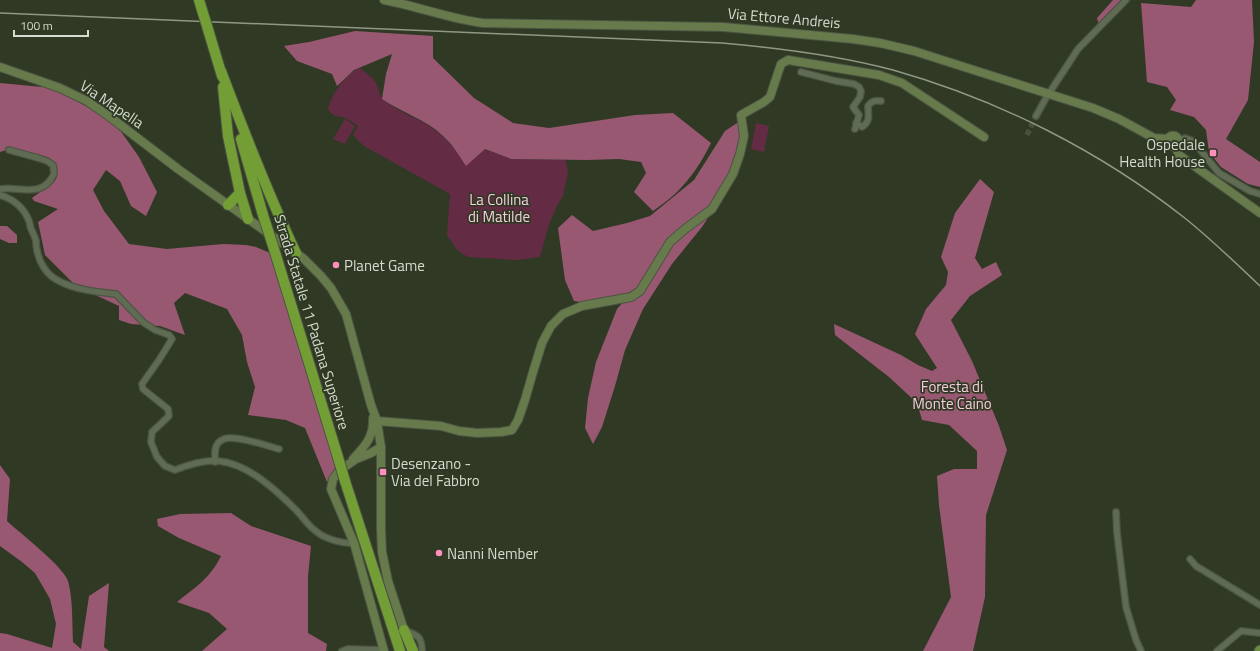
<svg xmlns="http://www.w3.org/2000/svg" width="1260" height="651" viewBox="0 0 1260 651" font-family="'Titillium Web',sans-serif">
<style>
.green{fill:#642c44}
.forest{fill:#995872}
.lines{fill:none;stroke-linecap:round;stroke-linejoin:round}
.street-tunnel{stroke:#48513e;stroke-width:5.5;stroke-dasharray:5.5 3;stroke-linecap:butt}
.street-casing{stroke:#4c5442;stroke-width:8}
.secondary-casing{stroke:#4c5442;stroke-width:10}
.primary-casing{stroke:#4c5442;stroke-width:11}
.highway-casing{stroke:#4c5442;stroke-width:12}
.street{stroke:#606b54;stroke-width:5.5}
.secondary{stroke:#667a4b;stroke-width:8}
.primary{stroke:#6b8a42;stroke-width:9}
.highway{stroke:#739e36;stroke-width:10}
.rail{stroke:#909787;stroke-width:1.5}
.highway-bridge-casing{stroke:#4c5442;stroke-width:12;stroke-linecap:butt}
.highway-bridge{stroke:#739e36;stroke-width:10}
.poi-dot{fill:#fe8ebc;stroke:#2f3924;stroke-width:1.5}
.labels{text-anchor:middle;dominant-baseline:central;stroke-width:3.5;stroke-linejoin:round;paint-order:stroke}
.street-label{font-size:15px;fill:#d5dbce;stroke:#2f3924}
.poi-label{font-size:15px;fill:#d5dbce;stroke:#2f3924;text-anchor:start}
.park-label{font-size:15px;fill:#f5cddb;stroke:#2f3924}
</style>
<rect width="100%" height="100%" fill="#2f3924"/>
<g class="green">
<path d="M360,68c6,5 14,10 17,17 3,6 1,10 6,14 12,11 29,17 43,25 17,10 29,24 40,41l18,-16 27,10 55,1 2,13 -5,23 -5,8 -9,20 -9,33 -23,3 -49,-3 -10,-6 -11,-16 3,-41 -86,-48 -11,-11 5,-9c-7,-5 -14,-10 -23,-10l-7,-6c3,-15 17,-36 32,-42z"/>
<path d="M345,119l10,7 -10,18 -12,-5z"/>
<path d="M756,123l13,3 -5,26 -13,-3z"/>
</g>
<g class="forest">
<path d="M1113,0h8l-22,26 -2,-8z"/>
<path d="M1196,0h56l2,42 -6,58 -22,39 34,23v25l-12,-3 -27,-17 -12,-15 -3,-22 -12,-13 -24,-7 6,-10 -9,-13 -20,-5 -6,-79 50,4z"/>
<path d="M355,31l78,5v22l41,40 39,25 36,5 86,-13 38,-2 38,30c-9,18 -19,34 -34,49 -7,7 -16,13 -24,19l-19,-19 12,-19 -5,-11 -22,-3 -32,1 -76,-1 -26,-10 -19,17c-7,-11 -14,-22 -23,-30 -16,-16 -42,-24 -61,-37l4,-25 6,-20 -38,16 -17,16 -5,-12 -35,-13 -13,-15 25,-4z"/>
<path d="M0,83l53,5 65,36 -1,2 22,31 18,35 -11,24 -15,-10 -11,-25 -14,-11 -13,20 11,21 25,33 38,5 56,-5 23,1 10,2 14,6 67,213 -10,16 -22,-54 -19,-8 -38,-5 7,-28 -8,-25 -5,-27 -15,-26 -42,-16 -11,10 11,32 -25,-9 -29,-2 -12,-4v-14l-43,-20 -31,-31 -7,-33 20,-13 -24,-8 -2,-3 22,-16 3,-5 -1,-13 -11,-7 -35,-8 -10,3z"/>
<path d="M743,119l2,4 -14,60 -29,44 -30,37 -29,45 -18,41 -10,36 -13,41 -9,17 -8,-16 3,-30 8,-36 21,-53 8,-9 -25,5 -26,-4 -9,-21 -7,-52 14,-13 21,16 34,-8 23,-7 44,-36 31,-49z"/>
<path d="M980,179l14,13 -19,66 7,11 14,-7 6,13 -32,21 -19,24 21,41 27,65 8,24 -21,65 -1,82 -12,54h-50l28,-54 -12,-92 -2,-29 17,-7h23v-18l-28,-26 -27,-5 -5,-17 -28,-26 -54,-42 -1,-11 67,31 17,10 14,6 5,-3 -22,-34 11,-25 20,-24 2,-13 -7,-15 14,-44z"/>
<path d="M0,226h7l10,9v8h-8l-9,-4z"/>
<path d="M0,465l10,14 -3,42c14,13 55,44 61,60 5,17 4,43 5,61l8,7 8,-53 20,-13 -5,64 5,4h-109v-18l7,1 45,14 4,-24 -6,-25 -15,-26 -13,-11 -22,-16z"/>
<path d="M231,513l20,13 60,20 -3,30v57l19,11 -1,7h-124l25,-22 -18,-16 -32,-11c19,-15 33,-24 44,-46l-42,-18 -21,-12 -1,-7 23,-5z"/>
</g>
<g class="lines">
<path class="street-tunnel" d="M1027,135l9,-19"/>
<defs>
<g id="street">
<path d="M801,72l35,9 18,3 5,3 2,4 -1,6 -7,10 6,8 -4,14"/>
<path d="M1036,116l10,-18 32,-49 48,-49"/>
<path d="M856,123l6,4c9,-6 6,-12 6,-21 4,-5 6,-6 13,-5"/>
<path d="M1179,140l6,-2 8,3 26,32 31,18 10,3"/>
<path d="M0,189c21,-3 42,10 54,-15l-1,-9 -6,-4 -9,-3 -29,-8"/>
<path d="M0,195c13,4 24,13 29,26 1,2 1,6 2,8 2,4 4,8 5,12 0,3 0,6 1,9 2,12 9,24 20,30 18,10 39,12 59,14l28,29 11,7 14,5 3,4 -13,21 -17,24 1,5 25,20 1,7 -17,16 -1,10 6,15 8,9 10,4c13,-5 30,-10 44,-9 29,3 57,29 77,49 7,7 12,16 21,22 8,7 26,12 37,11"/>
<path d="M215,462c0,-7 -1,-14 3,-19 3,-3 8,-5 12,-5 15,0 34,7 49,11"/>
<path d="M1116,512l1,21 9,74 10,33 5,11"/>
<path d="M1190,559l6,7 64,39"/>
<path d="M404,630c13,5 18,6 18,21"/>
<path d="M342,651l6,-2 36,1"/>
<path d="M1217,651l24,-20 19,2"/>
</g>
<g id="secondary">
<path d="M384,0c34,6 65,19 99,23l240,4 130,12 27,4 34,8 135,43 44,14 26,11 35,19 14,1"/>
<path d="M0,67l60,21 27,13 23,16 68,52 125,89 18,18 10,12 15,26 25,91 6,16 4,26v82l1,23 6,29 16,49"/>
<circle cx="1173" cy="141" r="5.5"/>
<path d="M1175,146l4,9 81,58"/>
<path d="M377,421l64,5 18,5 18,2 24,-1 11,-2 6,-10 7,-20 8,-28 9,-29 9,-17 12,-12 19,-8 49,-9 9,-6 30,-49 15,-13 27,-20 21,-35 7,-20 4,-18 -3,-21 23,-13 6,-5 11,-33 7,-4 91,15 23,8 82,54"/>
<path d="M381,447l-10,6 -15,6 -17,12 -6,8 -2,10 23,54 30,108"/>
<path d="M353,459c12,-13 21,-22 20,-41"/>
</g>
<path id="primary" d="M1259,651l1,-1"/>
<g id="highway">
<path d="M199,0l3,10"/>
<path d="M207,26l15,50"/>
<path d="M221,71c23,61 47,123 75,182"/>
<path d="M223,87l5,49 12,57 8,26"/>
<path d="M241,139l22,76"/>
<path d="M228,205l12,-12"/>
<path d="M274,249l63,205"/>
<path d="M345,481l55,170"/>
<path d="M404,630l9,21"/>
</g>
</defs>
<use href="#street" class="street-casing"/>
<use href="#secondary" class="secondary-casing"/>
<use href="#primary" class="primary-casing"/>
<use href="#highway" class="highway-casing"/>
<use href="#street" class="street"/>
<use href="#secondary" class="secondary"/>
<use href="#primary" class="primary"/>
<use href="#highway" class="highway"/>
<path class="rail" d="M0,13l722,30c58,5 115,12 171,27 106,30 207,81 293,149 26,21 50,44 74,67"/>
<defs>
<g id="highway-bridge">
<path d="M202,10l5,16"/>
<path d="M263,215l11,34"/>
<path d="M337,454l8,27"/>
</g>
</defs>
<use href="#highway-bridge" class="highway-bridge-casing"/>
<use href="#highway-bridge" class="highway-bridge"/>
</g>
<g class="poi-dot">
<rect x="1209" y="149" width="8" height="8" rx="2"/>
<circle cx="336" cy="265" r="4"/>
<rect x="379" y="468" width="8" height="8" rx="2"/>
<circle cx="439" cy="553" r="4"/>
</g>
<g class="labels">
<g class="street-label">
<text transform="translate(784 18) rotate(5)">Via Ettore Andreis</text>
<text transform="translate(112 104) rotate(34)">Via Mapella</text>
<text transform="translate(312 322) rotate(73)">Strada Statale 11 Padana Superiore</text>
</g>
<g class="poi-label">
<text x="1205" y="144" text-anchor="end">Ospedale<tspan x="1205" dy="17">Health House</tspan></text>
<text x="344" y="265">Planet Game</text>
<text x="391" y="463">Desenzano -<tspan x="391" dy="17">Via del Fabbro</tspan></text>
<text x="447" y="553">Nanni Nember</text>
</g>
<g class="park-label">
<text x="499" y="199">La Collina<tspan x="499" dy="17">di Matilde</tspan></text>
<text x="952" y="386">Foresta di<tspan x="952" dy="17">Monte Caino</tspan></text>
</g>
</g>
<path d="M14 30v6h74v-6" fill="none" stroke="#d5dbce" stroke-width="2"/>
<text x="20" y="30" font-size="12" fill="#d5dbce" stroke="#2f3924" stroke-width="3" paint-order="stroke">100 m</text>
</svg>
